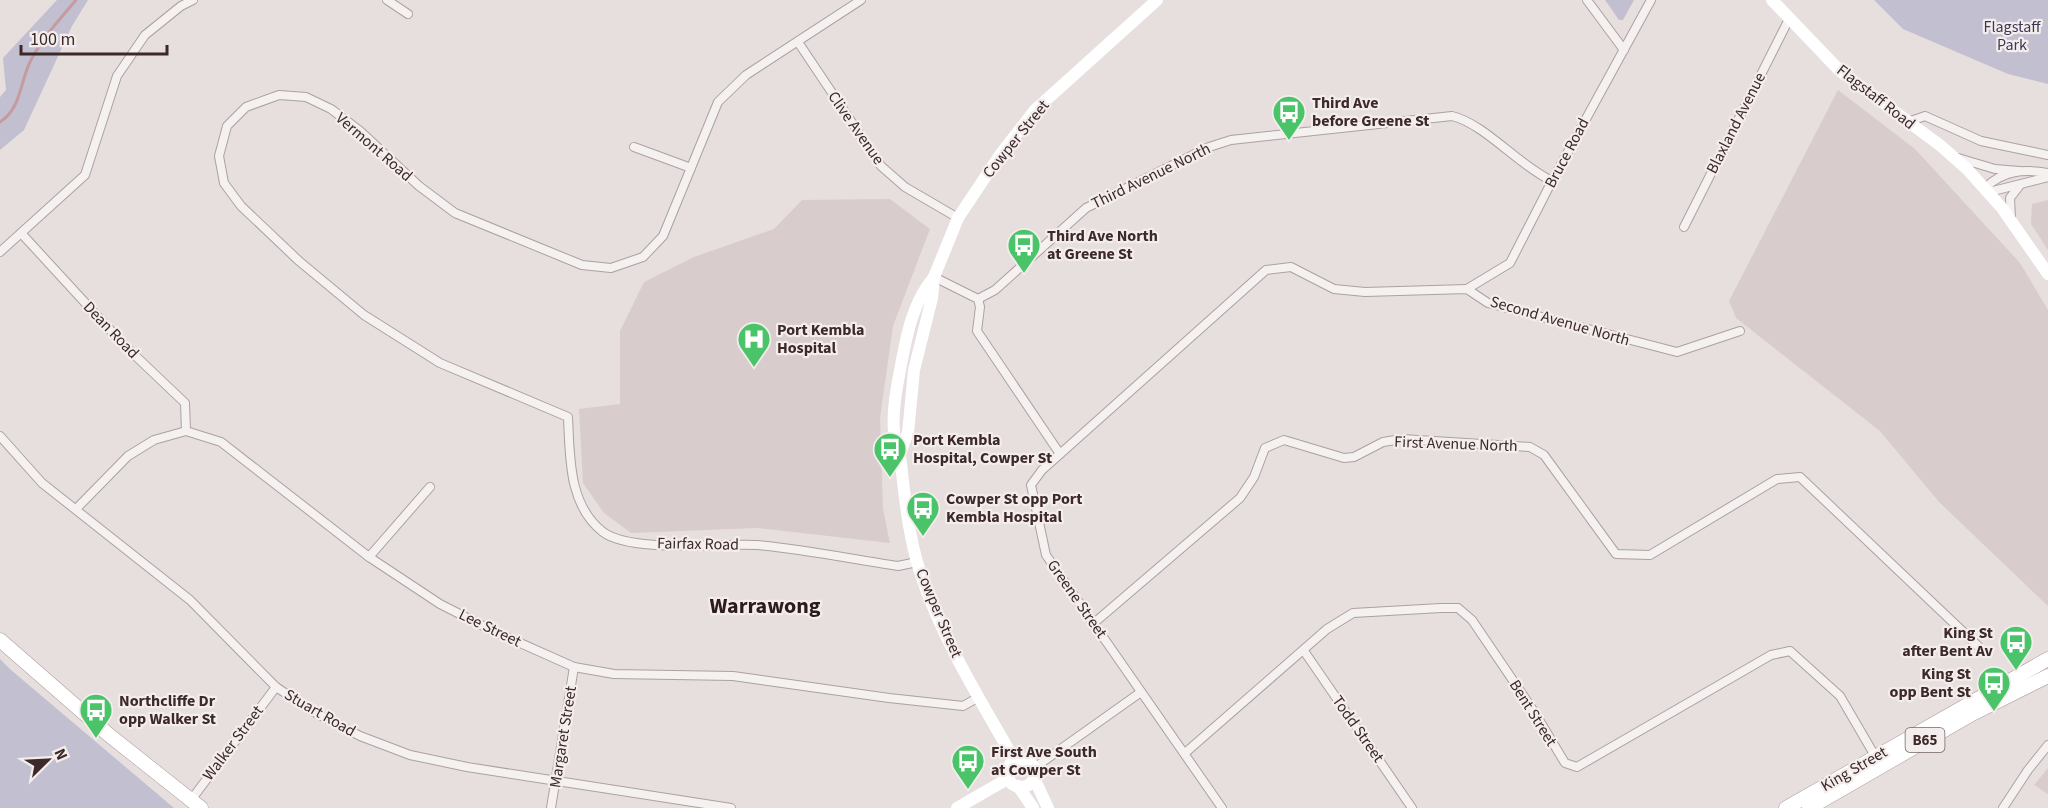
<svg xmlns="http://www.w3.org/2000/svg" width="2048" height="808" viewBox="0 0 2048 808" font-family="'Source Sans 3',sans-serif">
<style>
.built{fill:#d8cdcc}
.green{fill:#c2c0d0}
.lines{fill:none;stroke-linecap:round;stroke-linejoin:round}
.stream{stroke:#c49b9f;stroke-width:3}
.street-casing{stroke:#ada0a0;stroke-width:10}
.primary-casing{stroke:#b19e9e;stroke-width:15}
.street{stroke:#f5f1f0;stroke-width:8}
.secondary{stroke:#fff;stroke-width:12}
.primary{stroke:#fff;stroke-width:14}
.labels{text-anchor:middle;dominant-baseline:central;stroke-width:4.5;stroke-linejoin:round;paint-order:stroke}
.shield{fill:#f4eded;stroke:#736463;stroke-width:1.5}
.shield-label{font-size:15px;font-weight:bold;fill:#3c2928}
.park-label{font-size:16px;fill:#3d3757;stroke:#f4eded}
.street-label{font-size:16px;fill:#3c2928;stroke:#f4eded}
.poi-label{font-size:16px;font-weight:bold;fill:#3c2928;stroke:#f4eded;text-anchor:start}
.district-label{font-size:22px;font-weight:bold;fill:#2d1c1b;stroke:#f4eded}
</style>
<rect width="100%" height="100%" fill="#e7dede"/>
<g class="built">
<path d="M1838,90l77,59 105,114 28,47v296l-109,-104 -59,-71 -144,-113 -7,-17z"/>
<path d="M890,199l40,30 -37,97 -13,92 3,91 7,34 -133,-15 -126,5 -27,-20 -21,-30 -4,-74 41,-5v-73l24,-49 50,-25 80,-28 28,-29z"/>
<path d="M2048,200v50l-17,-26 1,-20z"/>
<path d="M2048,768v26l-14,-9z"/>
</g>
<g class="green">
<path d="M57,0h31l-16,26 -48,104 -24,20v-53l6,-7 -3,-32z"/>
<path d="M1605,0h29l-11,20h-4z"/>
<path d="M1874,0h174v84l-40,-10 -105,-45z"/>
<path d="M0,659l11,11 163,138h-174z"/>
</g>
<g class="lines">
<path class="stream" d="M0,122c22,-14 20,-42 31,-62 12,-23 29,-41 45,-60"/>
<defs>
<g id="street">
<path d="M387,0l21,14"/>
<path d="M861,0l-115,75 -28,27 -55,134 -20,21 -32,11 -29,-3 -127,-52 -36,-27 -59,-55 -29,-22 -25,-12 -27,-2 -33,12 -19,19 -8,30 5,27 17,23 58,55 65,54 76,48 128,54c2,39 0,88 35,115 28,21 117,11 154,13 47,4 94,14 141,21l19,-4"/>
<path d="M1587,0l37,50"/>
<path d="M798,42l83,124 24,21 53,31"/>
<path d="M1908,122l17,-6 56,25 67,14"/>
<path d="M634,147l57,21"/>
<path d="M1958,158l37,11 24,2"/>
<path d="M1985,188c18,-18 39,-19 63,-15"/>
<path d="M1989,192l59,-15"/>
<path d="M2011,219l-1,-21 10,-13"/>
<path d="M1684,227l105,-208"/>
<path d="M21,233l102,111 62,59 1,28"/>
<path d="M0,252l85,-77 32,-99 28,-41 36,-29 12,-6"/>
<path d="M934,277l44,22 2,8 -3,24 83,123 -18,16 -11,15 15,70 176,253"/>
<path d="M1467,289l43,-26 42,-82 99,-181"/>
<path d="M978,299l17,-9 91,-82 123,-61 22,-7 221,-24c33,8 66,49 100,65"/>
<path d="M0,436l42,47 148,117 86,87 38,25 46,24 50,19 57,12 264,41"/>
<path d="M1060,454l206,-184 25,-3 43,22 31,3 102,-3 21,14 189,49 63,-21"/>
<path d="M76,509l52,-53 26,-16 32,-9 35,11 148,115 71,47 51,26 83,37 40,7 119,2 156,22 74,8 16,-9"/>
<path d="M369,557l61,-70"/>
<path d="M1094,623l146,-125 14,-21 11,-29 19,-8 60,18 10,-1 29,-15 19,-3 128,8 14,8 72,99 34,1 127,-76 23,-2 178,169"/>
<path d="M1304,651l108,157"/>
<path d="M1185,753l142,-124 26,-16 88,-5h17l14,12 63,93 30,50 12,4 194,-112 19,-4 50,45 35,60"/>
<path d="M1034,768l107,-76"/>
<path d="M191,800l85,-113"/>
<path d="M551,808l23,-141"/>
<path d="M2003,808l25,-38 20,-25"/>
</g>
<g id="primary">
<path d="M0,640l109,95 92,73"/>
<path d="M1786,808l262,-149"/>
<path d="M1809,808l163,-94 76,-38"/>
</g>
</defs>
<use href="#street" class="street-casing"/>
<use href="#primary" class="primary-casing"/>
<use href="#street" class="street"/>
<g class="secondary">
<path d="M1772,0l68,71 101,75 26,23 35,39 46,66"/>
<path d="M934,277c-21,25 -27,56 -33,88 -4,21 -9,45 -7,67 1,11 6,20 7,31 4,38 8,76 20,112 22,66 60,126 94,186"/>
<path d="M900,453l8,-20 6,-63 18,-72 2,-21 24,-59 42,-63 35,-45 122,-110"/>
<circle cx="1021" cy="773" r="14"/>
<path d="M1034,778l14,30"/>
<path d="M1018,786l15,22"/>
<path d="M957,808l52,-30"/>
</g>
<use href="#primary" class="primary"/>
</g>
<defs>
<symbol id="bus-pin" viewBox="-11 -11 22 30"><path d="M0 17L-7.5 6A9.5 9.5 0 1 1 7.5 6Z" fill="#4bc469" stroke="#f4eded"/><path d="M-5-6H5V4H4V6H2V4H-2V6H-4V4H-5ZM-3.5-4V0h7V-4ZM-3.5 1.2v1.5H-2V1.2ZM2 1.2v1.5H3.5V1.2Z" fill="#fff"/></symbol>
<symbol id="hospital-pin" viewBox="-11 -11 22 30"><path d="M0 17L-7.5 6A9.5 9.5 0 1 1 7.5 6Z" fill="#4bc469" stroke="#f4eded"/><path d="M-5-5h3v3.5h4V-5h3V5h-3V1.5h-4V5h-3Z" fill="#fff"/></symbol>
</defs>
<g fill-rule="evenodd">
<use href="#bus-pin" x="1270" y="93" width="38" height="52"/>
<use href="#bus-pin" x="1005" y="226" width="38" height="52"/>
<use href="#hospital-pin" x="735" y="320" width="38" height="52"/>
<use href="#bus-pin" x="871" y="430" width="38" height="52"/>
<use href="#bus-pin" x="904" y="489" width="38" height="52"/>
<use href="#bus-pin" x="1997" y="623" width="38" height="52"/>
<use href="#bus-pin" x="1975" y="664" width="38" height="52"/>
<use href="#bus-pin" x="77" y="691" width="38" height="52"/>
<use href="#bus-pin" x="949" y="742" width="38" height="52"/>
</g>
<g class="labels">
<rect class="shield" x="1905.5" y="728" width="39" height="24" rx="4.5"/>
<g class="shield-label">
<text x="1925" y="740">B65</text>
</g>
<g class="park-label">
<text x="2012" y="27">Flagstaff<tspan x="2012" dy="18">Park</tspan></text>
</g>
<g class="street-label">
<text transform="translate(1876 97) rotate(38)">Flagstaff Road</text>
<text transform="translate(1736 123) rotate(-63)">Blaxland Avenue</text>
<text transform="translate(856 128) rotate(55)">Clive Avenue</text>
<text transform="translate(1016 139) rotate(-51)">Cowper Street</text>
<text transform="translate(374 147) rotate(41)">Vermont Road</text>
<text transform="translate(1567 153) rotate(-62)">Bruce Road</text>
<text transform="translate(1151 176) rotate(-26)">Third Avenue North</text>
<text transform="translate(1560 321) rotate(16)">Second Avenue North</text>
<text transform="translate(111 330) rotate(46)">Dean Road</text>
<text transform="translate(1456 444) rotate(2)">First Avenue North</text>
<text transform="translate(698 544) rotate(1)">Fairfax Road</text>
<text transform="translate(1077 599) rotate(55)">Greene Street</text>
<text transform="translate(939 613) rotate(67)">Cowper Street</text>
<text transform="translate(490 628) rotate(26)">Lee Street</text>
<text transform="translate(320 713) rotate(30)">Stuart Road</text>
<text transform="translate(1533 713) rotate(58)">Bent Street</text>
<text transform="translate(1358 729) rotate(55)">Todd Street</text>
<text transform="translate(563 737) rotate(-81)">Margaret Street</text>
<text transform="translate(233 743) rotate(-53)">Walker Street</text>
<text transform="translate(1854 769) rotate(-30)">King Street</text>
</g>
<g class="poi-label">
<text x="1312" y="103">Third Ave<tspan x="1312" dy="18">before Greene St</tspan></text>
<text x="1047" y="236">Third Ave North<tspan x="1047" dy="18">at Greene St</tspan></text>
<text x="777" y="330">Port Kembla<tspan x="777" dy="18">Hospital</tspan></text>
<text x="913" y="440">Port Kembla<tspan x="913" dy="18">Hospital, Cowper St</tspan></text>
<text x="946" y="499">Cowper St opp Port<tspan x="946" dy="18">Kembla Hospital</tspan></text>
<text x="1993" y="633" text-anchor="end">King St<tspan x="1993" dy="18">after Bent Av</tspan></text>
<text x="1971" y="674" text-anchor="end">King St<tspan x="1971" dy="18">opp Bent St</tspan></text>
<text x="119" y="701">Northcliffe Dr<tspan x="119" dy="18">opp Walker St</tspan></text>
<text x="991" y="752">First Ave South<tspan x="991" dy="18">at Cowper St</tspan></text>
</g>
<g class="district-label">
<text x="765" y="606">Warrawong</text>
</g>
</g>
<g transform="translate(48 760) rotate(66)" stroke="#f4eded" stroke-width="4.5" paint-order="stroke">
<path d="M0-4.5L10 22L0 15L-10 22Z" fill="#3c2928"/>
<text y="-9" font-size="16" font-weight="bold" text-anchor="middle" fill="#3c2928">N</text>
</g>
<path d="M21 45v9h146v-9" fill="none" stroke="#3c2928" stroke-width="3"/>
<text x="30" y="45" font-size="18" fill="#3c2928" stroke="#f4eded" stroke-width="4.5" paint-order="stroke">100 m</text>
</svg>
